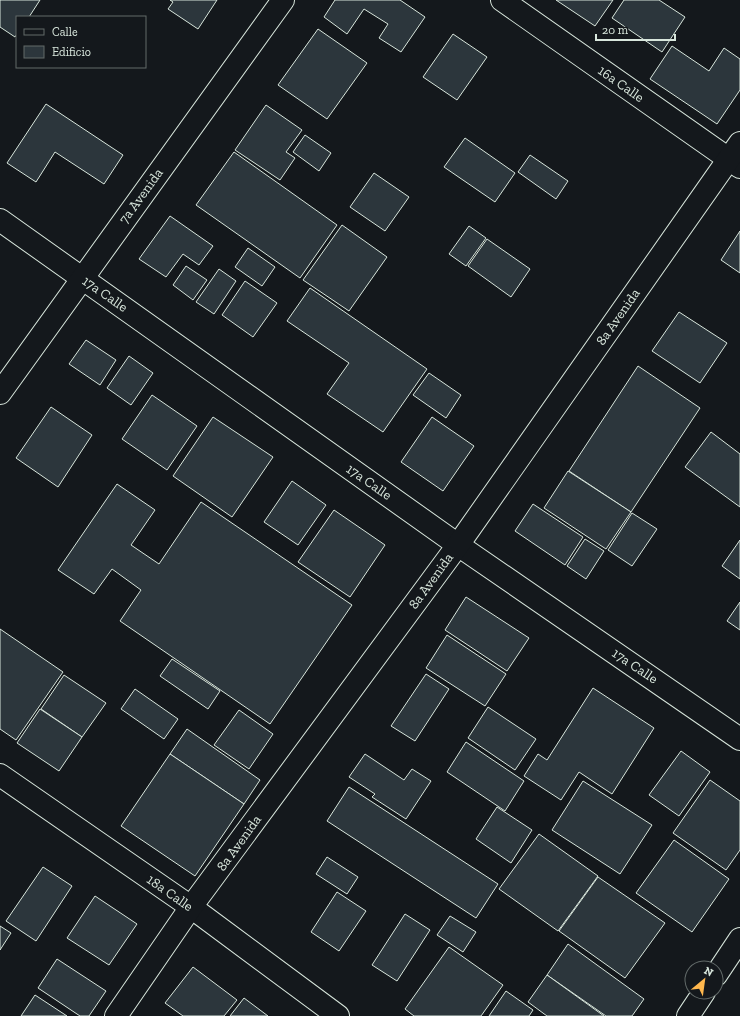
<svg xmlns="http://www.w3.org/2000/svg" width="740" height="1016" viewBox="0 0 740 1016" font-family="'Zilla Slab',serif">
<style>
.building{fill:#2c363c;stroke:#d8e6dc}
.lines{fill:none;stroke-linecap:round;stroke-linejoin:round}
.street-casing{stroke:#d8e6dc;stroke-width:24}
.street{stroke:#14181c;stroke-width:22}
.labels{text-anchor:middle;dominant-baseline:central;stroke-width:3;stroke-linejoin:round;paint-order:stroke}
.street-label{font-size:14px;fill:#d8e6dc;stroke:#14181c}
</style>
<rect width="100%" height="100%" fill="#14181c"/>
<g class="building">
<path d="M0,0h40l-11,17h-12v17l-2,3 -15,-10z"/>
<path d="M170,0h47l-19,29 -30,-20 5,-7z"/>
<path d="M335,0h65l25,17 -24,35 -22,-14 9,-14 -24,-15 -17,25 -23,-17z"/>
<path d="M556,0h57l-18,26z"/>
<path d="M624,0h35l26,17 -23,35 -50,-34z"/>
<path d="M318,29l49,34 -40,56 -49,-34z"/>
<path d="M453,34l34,23 -30,43 -34,-23z"/>
<path d="M672,46l37,25 15,-23 16,11v31l-23,34 -67,-45z"/>
<path d="M46,104l77,51 -19,29 -49,-32 -19,30 -29,-19z"/>
<path d="M266,105l36,25 -16,22 9,6 -15,22 -45,-30z"/>
<path d="M305,135l26,18 -12,18 -26,-19z"/>
<path d="M465,138l50,35 -20,29 -51,-35z"/>
<path d="M234,152l103,73 -37,53 -104,-73z"/>
<path d="M530,155l38,26 -12,18 -38,-27z"/>
<path d="M374,173l35,24 -24,34 -35,-24z"/>
<path d="M170,216l43,30 -14,19 -16,-11 -17,23 -27,-18z"/>
<path d="M342,225l45,32 -38,54 -46,-31z"/>
<path d="M469,226l17,12 -20,28 -17,-12z"/>
<path d="M740,231v42l-19,-13z"/>
<path d="M487,239l43,30 -19,28 -43,-31z"/>
<path d="M248,248l27,19 -13,19 -27,-19z"/>
<path d="M186,266l21,14 -14,20 -20,-15z"/>
<path d="M219,269l17,12 -22,33 -18,-12z"/>
<path d="M245,281l32,22 -24,34 -31,-22z"/>
<path d="M310,288l117,81 -44,63 -56,-38 22,-31 -62,-42z"/>
<path d="M679,312l48,31 -27,40 -48,-32z"/>
<path d="M86,340l30,20 -16,25 -31,-21z"/>
<path d="M129,356l24,17 -22,32 -24,-17z"/>
<path d="M638,366l62,42 -69,104 -62,-41z"/>
<path d="M429,373l32,22 -15,23 -33,-23z"/>
<path d="M152,395l45,31 -30,44 -45,-31z"/>
<path d="M51,407l41,28 -34,52 -42,-29z"/>
<path d="M213,417l60,40 -41,60 -59,-41z"/>
<path d="M432,417l42,29 -31,45 -42,-29z"/>
<path d="M711,432l29,22v53l-55,-40z"/>
<path d="M568,471l63,41 -25,37 -62,-41z"/>
<path d="M292,481l34,24 -28,40 -34,-23z"/>
<path d="M117,484l38,26 -24,35 28,19 42,-62 151,103 -82,119 -150,-103 21,-31 -29,-21 -18,25 -36,-24z"/>
<path d="M533,504l50,33 -18,28 -50,-34z"/>
<path d="M334,510l51,35 -35,52 -52,-35z"/>
<path d="M632,513l25,16 -25,37 -24,-16z"/>
<path d="M585,539l19,12 -18,28 -19,-13z"/>
<path d="M740,540v39l-18,-13z"/>
<path d="M466,597l63,41 -22,33 -62,-41z"/>
<path d="M740,602v28l-13,-9z"/>
<path d="M0,629l63,43 -47,68 -16,-11z"/>
<path d="M447,635l59,39 -21,32 -59,-38z"/>
<path d="M172,659l48,32 -12,18 -48,-33z"/>
<path d="M426,674l23,15 -34,52 -24,-15z"/>
<path d="M64,675l42,28 -24,34 -41,-28z"/>
<path d="M593,688l61,40 -42,66 -33,-22 -18,28 -37,-24 14,-22 9,6z"/>
<path d="M135,689l43,30 -14,20 -43,-30z"/>
<path d="M488,707l48,32 -21,31 -47,-32z"/>
<path d="M40,709l42,28 -23,34 -42,-28z"/>
<path d="M239,710l34,24 -24,35 -35,-24z"/>
<path d="M187,729l73,51 -16,24 -74,-50z"/>
<path d="M466,742l58,39 -19,30 -58,-39z"/>
<path d="M681,751l29,21 -31,44 -30,-21z"/>
<path d="M170,754l74,50 -49,72 -74,-50z"/>
<path d="M365,754l39,26 8,-11 19,12 -25,38 -34,-22 3,-3 -26,-17z"/>
<path d="M710,780l30,21v49l-14,20 -53,-37z"/>
<path d="M583,781l69,44 -32,49 -68,-44z"/>
<path d="M349,787l149,97 -22,34 -149,-97z"/>
<path d="M497,807l35,23 -21,33 -35,-24z"/>
<path d="M539,834l59,42 -40,55 -59,-42z"/>
<path d="M674,840l55,39 -37,53 -56,-39z"/>
<path d="M327,857l31,20 -11,17 -31,-20z"/>
<path d="M43,867l29,19 -36,55 -30,-20z"/>
<path d="M598,877l67,46 -40,55 -66,-47z"/>
<path d="M337,892l29,19 -27,40 -28,-19z"/>
<path d="M95,896l42,28 -28,41 -42,-27z"/>
<path d="M405,914l25,16 -33,51 -25,-16z"/>
<path d="M450,916l26,16 -13,20 -26,-17z"/>
<path d="M0,926l11,7 -11,17z"/>
<path d="M568,944l76,55 -12,17h-26l-59,-41z"/>
<path d="M449,947l54,38 -22,31h-67l-9,-7z"/>
<path d="M57,959l49,32 -17,25h-9l-42,-28z"/>
<path d="M193,967l44,33 -13,16h-41l-18,-13z"/>
<path d="M547,975l57,41h-57l-19,-14z"/>
<path d="M506,991l27,19 -4,6h-40z"/>
<path d="M35,995l32,21h-46z"/>
<path d="M244,998l24,18h-38z"/>
</g>
<g class="lines">
<defs>
<g id="street">
<path d="M502,0l238,167"/>
<path d="M0,220l458,325 282,194"/>
<path d="M0,393l283,-393"/>
<path d="M0,775l191,132 147,109"/>
<path d="M716,975l24,-36"/>
<path d="M116,1016l75,-109 267,-362 282,-402"/>
<path d="M688,1016l16,-24"/>
</g>
</defs>
<use href="#street" class="street-casing"/>
<use href="#street" class="street"/>
</g>
<g class="labels">
<g class="street-label">
<text transform="translate(621 84) rotate(35)">16a Calle</text>
<text transform="translate(141 196) rotate(-54)">7a Avenida</text>
<text transform="translate(105 294) rotate(35)">17a Calle</text>
<text transform="translate(618 317) rotate(-55)">8a Avenida</text>
<text transform="translate(369 482) rotate(35)">17a Calle</text>
<text transform="translate(431 581) rotate(-54)">8a Avenida</text>
<text transform="translate(635 666) rotate(34)">17a Calle</text>
<text transform="translate(239 843) rotate(-54)">8a Avenida</text>
<text transform="translate(170 893) rotate(35)">18a Calle</text>
</g>
</g>
<rect x="16" y="16" width="130" height="52" fill="#14181c" stroke="#626a69"/>
<rect x="24" y="29" width="20" height="6" fill="#14181c" stroke="#626a69"/>
<text x="52" y="36" font-size="12" fill="#d8e6dc">Calle</text>
<rect x="24" y="46" width="20" height="12" fill="#2c363c" stroke="#626a69"/>
<text x="52" y="56" font-size="12" fill="#d8e6dc">Edificio</text>
<g transform="translate(704 980) rotate(29)"><circle r="19" fill="#14181c" stroke="#626a69"/>
<path d="M0-3L7 15L0 10L-7 15Z" fill="#ffb74d"/>
<text y="-6" font-size="11" font-weight="bold" text-anchor="middle" fill="#d8e6dc">N</text>
</g>
<path d="M596 34v6h79v-6" fill="none" stroke="#d8e6dc" stroke-width="2"/>
<text x="602" y="34" font-size="12" fill="#d8e6dc" stroke="#14181c" stroke-width="3" paint-order="stroke">20 m</text>
</svg>
